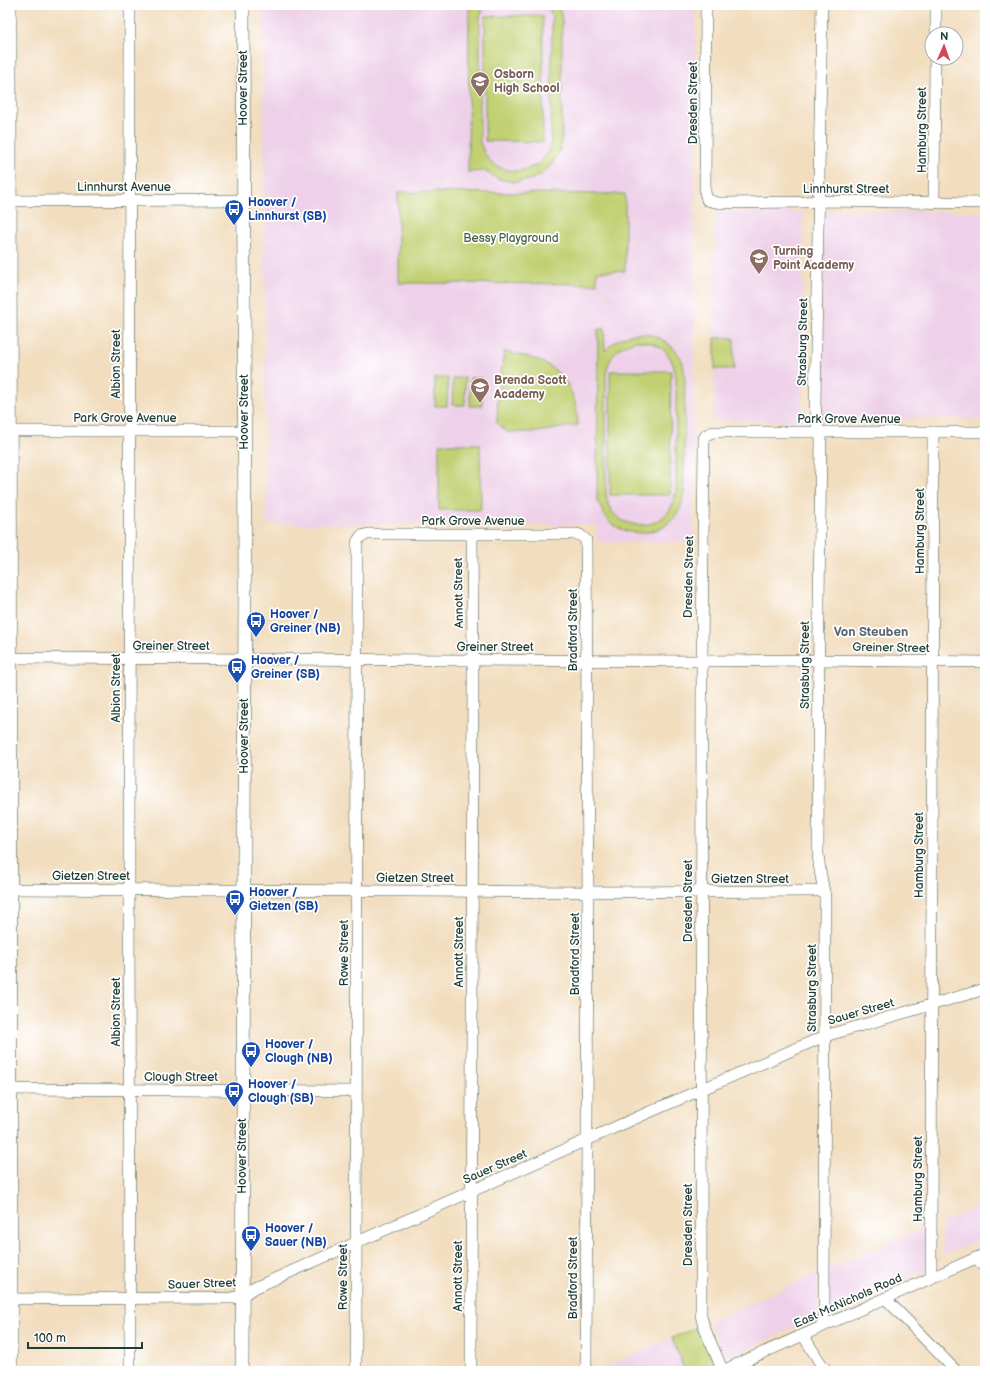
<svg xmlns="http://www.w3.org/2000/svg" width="990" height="1376" viewBox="0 0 990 1376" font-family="'Balsamiq Sans',sans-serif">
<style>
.built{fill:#eed0e8;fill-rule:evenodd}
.green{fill:#c1d072;stroke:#708653;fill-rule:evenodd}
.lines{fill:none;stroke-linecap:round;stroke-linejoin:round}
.minor-casing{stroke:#3f5549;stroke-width:12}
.major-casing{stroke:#3f5549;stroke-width:14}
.minor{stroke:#fff;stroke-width:11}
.major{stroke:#fff;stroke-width:13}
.labels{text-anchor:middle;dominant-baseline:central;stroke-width:3.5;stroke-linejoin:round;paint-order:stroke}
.education-label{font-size:12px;font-weight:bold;fill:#785e54;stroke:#fff;text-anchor:start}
.street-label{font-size:12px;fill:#1f3d34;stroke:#fff}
.transit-label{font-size:12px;font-weight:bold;fill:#164399;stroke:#fff;text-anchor:start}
.park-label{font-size:12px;fill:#486244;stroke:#fff}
.neighbourhood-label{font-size:13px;font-weight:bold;fill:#5e6872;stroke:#fff}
</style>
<rect width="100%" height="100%" fill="#fff"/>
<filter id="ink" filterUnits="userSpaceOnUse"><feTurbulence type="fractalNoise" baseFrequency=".025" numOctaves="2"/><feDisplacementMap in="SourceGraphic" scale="8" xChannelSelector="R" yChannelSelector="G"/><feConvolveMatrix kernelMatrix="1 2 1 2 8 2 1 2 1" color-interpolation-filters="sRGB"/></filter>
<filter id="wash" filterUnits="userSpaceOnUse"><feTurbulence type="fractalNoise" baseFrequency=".012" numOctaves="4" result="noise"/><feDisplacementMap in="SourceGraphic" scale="16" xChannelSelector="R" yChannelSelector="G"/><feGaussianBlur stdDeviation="0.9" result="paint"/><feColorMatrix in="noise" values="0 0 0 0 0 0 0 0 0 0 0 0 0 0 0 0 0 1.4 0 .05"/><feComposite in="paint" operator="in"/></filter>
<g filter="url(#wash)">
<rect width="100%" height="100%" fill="#f2ddbe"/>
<g class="built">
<path d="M263,5h433l-3,537h-96v-17l-331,-1zM398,192l227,79h-28l-1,13z"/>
<path d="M823,211l162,1v207l-163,-1z"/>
<path d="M715,212h88l-1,209 -88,-1z"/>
<path d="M985,1203v34l-43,19v-33z"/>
<path d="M926,1228l1,38 -2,4 -91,40h-4l-3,-5 1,-37z"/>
<path d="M818,1273l-1,44 -88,40 -6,-3 -14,-32z"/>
<path d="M672,1338l13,33h-90z"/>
</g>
<g class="green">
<path d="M469,5h16l-5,12v125c3,8 6,16 12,21 17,13 44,9 55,-9 2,-4 3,-8 4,-12l1,-125 -4,-12h11l3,15v115l-2,15 -7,13 -11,11 -13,6 -15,2 -15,-3 -15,-8 -16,1z"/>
<path d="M485,16h58v126l-58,-1z"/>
<path d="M398,192l227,2v77h-28v13l-199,-1z"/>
<path d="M598,329h6l1,22c18,-21 46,-24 67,-4 5,4 10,11 11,18 2,5 1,10 2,15l-1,111c-1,10 -3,19 -9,26 -16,18 -44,21 -63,7 -7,-6 -11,-15 -15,-24zM636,341c25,1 36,11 40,36v114c-2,8 -3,15 -8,21 -14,18 -44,17 -57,-2 -4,-7 -5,-14 -5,-21v-115c4,-19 11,-27 30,-33z"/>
<rect x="715" y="338" width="19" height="31"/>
<path d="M504,352c46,6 72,24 74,73l-41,7h-30l-10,-9 1,-30z"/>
<path d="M610,371h61l-1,124h-60z"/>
<path d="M435,378h13l-1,28h-12z"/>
<path d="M453,378h12v27h-13z"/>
<rect x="470" y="378" width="12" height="28"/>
<path d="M439,444h41l1,66h-42z"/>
<path d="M699,1326l16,35c-5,9 -20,10 -30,10l-13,-33z"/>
</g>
</g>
<g filter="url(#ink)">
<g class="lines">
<defs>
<g id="minor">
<path d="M11,5l1,1366"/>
<path d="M130,5l-1,885 1,481"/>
<path d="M706,5l-1,187 2,8 12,3 85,-1 15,-1 166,2"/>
<path d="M822,5l-7,399 3,28 3,6 -2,166 -1,250 2,17 5,26 -1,428"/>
<path d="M936,34v-29"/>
<path d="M5,201l238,-1"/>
<path d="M934,203l1,-145"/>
<path d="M5,431h239"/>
<path d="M5,658l697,3 116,-1 167,2"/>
<path d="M5,889l583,3 236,-1"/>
<path d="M6,1089l350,2"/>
<path d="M976,1258l9,9"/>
<path d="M931,1278l2,-846"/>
<path d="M885,1298l71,73"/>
<path d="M6,1299l226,-1 10,-2 10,-7 393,-175 180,-78 160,-47"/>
<path d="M803,1335l16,26 8,10"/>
<path d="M356,1371l1,-829 4,-6 7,-2h209l3,1 6,5 2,352 -2,479"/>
<path d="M471,1371l2,-702 -1,-135"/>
<path d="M722,1371c-5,-19 -18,-37 -21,-56l1,-654 2,-223 2,-3 7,-3h272"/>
<path d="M722,1371l263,-117"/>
</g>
<path id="major" d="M242,1371l3,-781 -2,-585"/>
</defs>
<use href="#minor" class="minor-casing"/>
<use href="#major" class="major-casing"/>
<use href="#minor" class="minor"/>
<use href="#major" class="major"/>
</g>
</g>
<defs>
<symbol id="school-pin" viewBox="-11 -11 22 30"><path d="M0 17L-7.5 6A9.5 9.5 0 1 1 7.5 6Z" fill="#8d6e63" stroke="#fff"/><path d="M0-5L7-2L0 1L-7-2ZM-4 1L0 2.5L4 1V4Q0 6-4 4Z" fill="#fff"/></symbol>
<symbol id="bus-pin" viewBox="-11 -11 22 30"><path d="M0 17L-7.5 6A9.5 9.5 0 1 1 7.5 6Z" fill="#1a4fb4" stroke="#fff"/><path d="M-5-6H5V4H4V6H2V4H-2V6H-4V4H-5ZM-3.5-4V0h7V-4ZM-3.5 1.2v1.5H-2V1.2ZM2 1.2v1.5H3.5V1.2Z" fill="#fff"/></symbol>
</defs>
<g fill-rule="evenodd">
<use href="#school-pin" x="469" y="70" width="22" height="30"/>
<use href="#bus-pin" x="223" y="198" width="22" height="30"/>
<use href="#school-pin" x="748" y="247" width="22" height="30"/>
<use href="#school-pin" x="469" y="376" width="22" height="30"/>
<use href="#bus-pin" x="245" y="610" width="22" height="30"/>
<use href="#bus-pin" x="226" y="656" width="22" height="30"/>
<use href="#bus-pin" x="224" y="888" width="22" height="30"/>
<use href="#bus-pin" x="240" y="1040" width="22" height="30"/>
<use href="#bus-pin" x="223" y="1080" width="22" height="30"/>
<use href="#bus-pin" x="240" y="1224" width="22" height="30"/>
</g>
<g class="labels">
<g class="education-label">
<text x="494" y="74">Osborn<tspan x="494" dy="14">High School</tspan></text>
<text x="773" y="251">Turning<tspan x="773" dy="14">Point Academy</tspan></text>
<text x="494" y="380">Brenda Scott<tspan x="494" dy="14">Academy</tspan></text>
</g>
<g class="street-label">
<text transform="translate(243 88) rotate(-90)">Hoover Street</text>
<text transform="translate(693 103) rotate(-90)">Dresden Street</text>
<text transform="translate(922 130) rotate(-90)">Hamburg Street</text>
<text x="124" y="187">Linnhurst Avenue</text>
<text x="846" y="189">Linnhurst Street</text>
<text transform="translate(803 342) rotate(-89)">Strasburg Street</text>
<text transform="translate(116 364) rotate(-90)">Albion Street</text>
<text transform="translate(244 412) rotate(-90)">Hoover Street</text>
<text x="125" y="418">Park Grove Avenue</text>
<text x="849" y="419">Park Grove Avenue</text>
<text x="473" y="521">Park Grove Avenue</text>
<text transform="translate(920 531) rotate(-90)">Hamburg Street</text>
<text transform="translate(689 577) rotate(-89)">Dresden Street</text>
<text transform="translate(459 593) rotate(-91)">Annott Street</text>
<text transform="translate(573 630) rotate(-90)">Bradford Street</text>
<text x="171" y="646">Greiner Street</text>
<text x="495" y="647">Greiner Street</text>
<text transform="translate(891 648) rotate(1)">Greiner Street</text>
<text transform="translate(805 665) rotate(-90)">Strasburg Street</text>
<text transform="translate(116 688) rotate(-90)">Albion Street</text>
<text transform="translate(244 736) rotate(-90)">Hoover Street</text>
<text transform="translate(919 855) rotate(-90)">Hamburg Street</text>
<text x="91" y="876">Gietzen Street</text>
<text x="415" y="878">Gietzen Street</text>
<text x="750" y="879">Gietzen Street</text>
<text transform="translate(688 901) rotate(-90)">Dresden Street</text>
<text transform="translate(459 952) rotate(-90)">Annott Street</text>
<text transform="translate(344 953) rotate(-90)">Rowe Street</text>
<text transform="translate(575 954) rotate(-90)">Bradford Street</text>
<text transform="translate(812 988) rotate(-90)">Strasburg Street</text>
<text transform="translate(116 1012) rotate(-90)">Albion Street</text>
<text transform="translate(861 1012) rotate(-16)">Sauer Street</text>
<text x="181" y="1077">Clough Street</text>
<text transform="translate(242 1156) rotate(-90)">Hoover Street</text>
<text transform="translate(495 1167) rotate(-24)">Sauer Street</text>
<text transform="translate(918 1179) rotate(-90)">Hamburg Street</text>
<text transform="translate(688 1225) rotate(-90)">Dresden Street</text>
<text transform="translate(458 1276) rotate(-90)">Annott Street</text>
<text transform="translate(343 1277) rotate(-90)">Rowe Street</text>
<text transform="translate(573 1278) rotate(-90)">Bradford Street</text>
<text transform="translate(202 1284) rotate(-2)">Sauer Street</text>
<text transform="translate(848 1301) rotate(-24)">East McNichols Road</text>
</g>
<g class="transit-label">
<text x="248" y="202">Hoover /<tspan x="248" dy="14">Linnhurst (SB)</tspan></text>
<text x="270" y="614">Hoover /<tspan x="270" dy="14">Greiner (NB)</tspan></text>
<text x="251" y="660">Hoover /<tspan x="251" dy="14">Greiner (SB)</tspan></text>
<text x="249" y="892">Hoover /<tspan x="249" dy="14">Gietzen (SB)</tspan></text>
<text x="265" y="1044">Hoover /<tspan x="265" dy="14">Clough (NB)</tspan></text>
<text x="248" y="1084">Hoover /<tspan x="248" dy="14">Clough (SB)</tspan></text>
<text x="265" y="1228">Hoover /<tspan x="265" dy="14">Sauer (NB)</tspan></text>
</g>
<g class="park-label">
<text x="511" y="238">Bessy Playground</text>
</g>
<g class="neighbourhood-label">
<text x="871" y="632">Von Steuben</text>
</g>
</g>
<rect width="990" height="1376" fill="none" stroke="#fff" stroke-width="20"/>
<g transform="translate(944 46) rotate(2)"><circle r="19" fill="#ffffff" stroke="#a5b1ae"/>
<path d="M0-3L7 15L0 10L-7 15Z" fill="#d1495b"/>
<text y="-6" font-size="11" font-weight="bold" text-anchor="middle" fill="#1f3d34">N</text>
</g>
<path d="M28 1342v6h114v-6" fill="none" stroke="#1f3d34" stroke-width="2"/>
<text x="34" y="1342" font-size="12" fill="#1f3d34" stroke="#ffffff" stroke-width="3" paint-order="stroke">100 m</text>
</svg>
